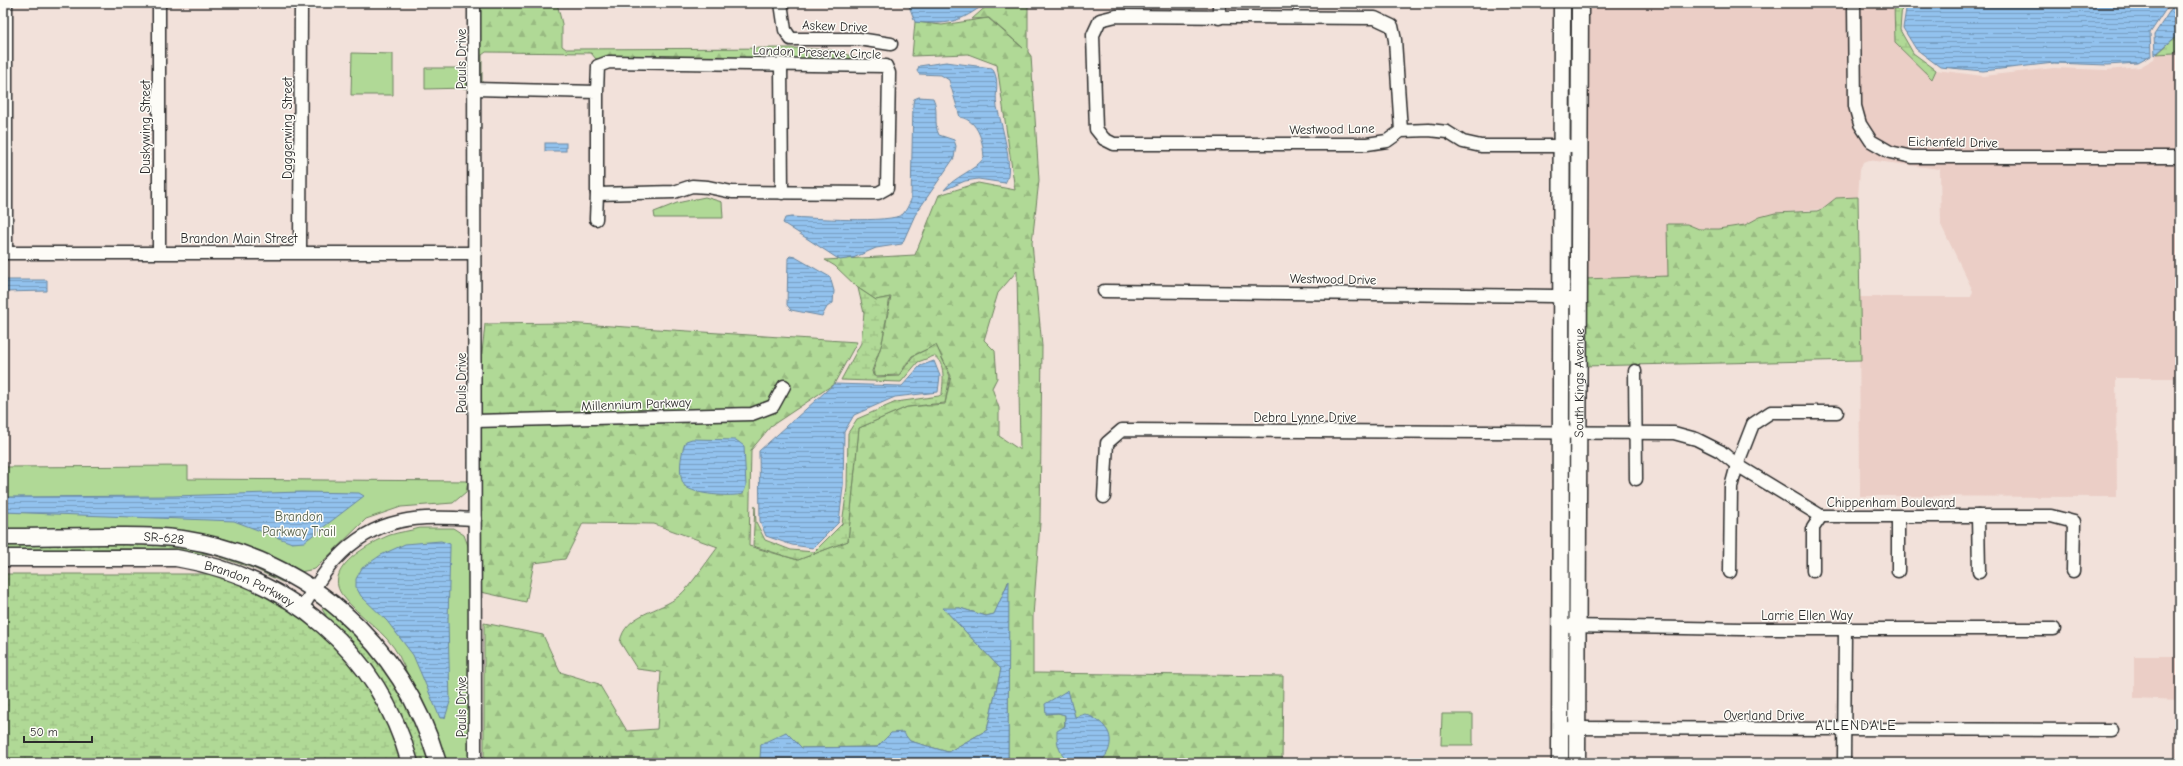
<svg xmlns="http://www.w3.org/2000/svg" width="2183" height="766" viewBox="0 0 2183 766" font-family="'Comic Neue',sans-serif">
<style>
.built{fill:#ebcec6}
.green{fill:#b0d996;stroke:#6e8260}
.forest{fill:url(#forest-firs);stroke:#6e8260;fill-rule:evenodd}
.wetland{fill:url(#wetland-marsh);stroke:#6e8260}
.garden{fill:url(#garden-dots);stroke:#6e8260}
.water{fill:url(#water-rules);stroke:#6986a0}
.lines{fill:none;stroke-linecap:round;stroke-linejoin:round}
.minor-casing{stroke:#2b2b2b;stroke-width:15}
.major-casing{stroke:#2b2b2b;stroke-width:19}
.minor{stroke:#fdfcf7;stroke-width:12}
.major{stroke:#fdfcf7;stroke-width:16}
.labels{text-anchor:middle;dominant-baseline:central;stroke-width:3;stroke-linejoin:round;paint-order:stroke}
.street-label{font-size:13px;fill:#2b2b2b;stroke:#fdfcf7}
.park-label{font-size:13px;fill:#535f4b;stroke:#fdfcf7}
.neighbourhood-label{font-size:14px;letter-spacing:1px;fill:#2b2b2b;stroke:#fdfcf7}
</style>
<defs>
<pattern id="forest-firs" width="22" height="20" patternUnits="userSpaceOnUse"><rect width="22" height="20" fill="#b0d996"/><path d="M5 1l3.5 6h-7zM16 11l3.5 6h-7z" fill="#98ba81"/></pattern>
<pattern id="wetland-marsh" width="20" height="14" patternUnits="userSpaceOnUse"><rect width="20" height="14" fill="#b0d996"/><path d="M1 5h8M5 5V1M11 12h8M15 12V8" fill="none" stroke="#98ba81"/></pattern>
<pattern id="garden-dots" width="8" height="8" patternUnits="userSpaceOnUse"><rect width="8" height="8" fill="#b0d996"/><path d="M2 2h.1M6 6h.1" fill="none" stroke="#98ba81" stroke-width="1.8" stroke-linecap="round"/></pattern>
<pattern id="water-rules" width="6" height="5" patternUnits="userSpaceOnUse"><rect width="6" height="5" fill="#92c2ee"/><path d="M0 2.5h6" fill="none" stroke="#779ec1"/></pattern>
</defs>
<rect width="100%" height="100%" fill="#f2e1da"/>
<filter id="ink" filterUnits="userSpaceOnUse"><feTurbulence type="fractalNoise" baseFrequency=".025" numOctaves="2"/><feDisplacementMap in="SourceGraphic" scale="8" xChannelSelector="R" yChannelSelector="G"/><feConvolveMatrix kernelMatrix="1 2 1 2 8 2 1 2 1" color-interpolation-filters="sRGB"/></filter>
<g filter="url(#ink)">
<g class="built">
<path d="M1584,3h266l1,104 36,50 293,5v216h-64l1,119 -257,-1 -1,-199h112l2,-6 -32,-66 -1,-56 -72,-9 -5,2 -3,8 -2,27 -22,1 -14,11 -47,4 -15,4 -15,8 -27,4h-19l-12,-5h-19v52l-84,3z"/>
<path d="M1859,3h35l1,40 38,36 3,-9 47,6 71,-8 53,2 33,-3 14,-8 1,-4 19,-2 6,-4v102l-268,1 -21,-5 -17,-10 -10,-15 -4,-17z"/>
<path d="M2134,656h46v44l-46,-2z"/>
</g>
<g class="green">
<path d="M352,53l41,1v41h-42z"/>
<path d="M425,68h42v20l-42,1z"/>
<path d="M705,197l17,5 1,16h-68l-1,-6 23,-9z"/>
<path d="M188,466v13l280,2 -2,11 -13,11 -52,4 -35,12 -51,50 -15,3 -29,-15 -268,-26v-64z"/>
<path d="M420,528h33l11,7 6,16v212h-27c-15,-35 -27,-74 -44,-107 -13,-25 -40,-39 -56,-60 -22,-27 27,-53 47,-61 9,-3 20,-4 30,-7z"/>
<path d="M1442,714h31v31h-32z"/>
</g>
<g class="forest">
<path d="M479,3h78l5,21v22l4,3 225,-1 40,2 34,10 -269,-1 -5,-6 -105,-1 -4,3v30h-2z"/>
<path d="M990,3h38v49l3,4 8,124 -7,63 10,103 -2,177 -7,93v57l250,3 -1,87h-186l9,-6 -30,-40 -8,-27 -21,24 12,-1 7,2 -2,40 10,8h-65v-181l-13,32 -9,2 -26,-8 -16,1 57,60 -14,61 -39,22 -38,-11 -19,-8 -14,14 -75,1 -41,-4v14l228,5h-505v-140l59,12 17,37 39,12 28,47 30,-2 4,-57 -24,-3 -17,-27c5,-29 40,-30 59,-46 11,-9 29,-36 39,-49l-64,-23 -71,-1 -18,36 -31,4 -8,39 -45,-10 -6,-171 10,-97 80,-1 292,19 -23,42 -63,42 -20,24 -2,96 49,14 50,-19 11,-113 48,-21 38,-3 6,-28 -15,-31 -24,11 -13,19 -25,1 -1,-5 9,-28 9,-46 -15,3 -18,-12 -23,-22 -10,-6 90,-5 24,-60 39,-12 37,7 -18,-125 -29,-11 -56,2 3,-34 27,3 46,-7 35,30 -34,-30 -17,1zM1017,271l3,178v1l-21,-14v-28l-7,-20 5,-10 -2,-27 -11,-11 14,-47z"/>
<path d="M1858,197l3,163 -278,6 1,-87 84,-3 -1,-52h20l12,5h19l27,-4 15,-8 15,-4 42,-2 5,-2 14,-11z"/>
</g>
<g class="wetland">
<path d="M1894,3h8l-2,27 13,23 23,17 -4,9 -37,-36z"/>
<path d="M2180,33v16l-6,4 -17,1z"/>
<path d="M858,288l18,12 14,-3 -8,46 -10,28 1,4 3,2 23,-1 14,-20 23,-11 14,31 -5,27 -38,4 -48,21 -11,113 -50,19 -45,-14 2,-40 1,16 9,18 26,10 23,2 28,-28 5,-36 1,-55 9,-14 39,-17 43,-6 3,-2c1,-12 4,-31 -8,-38l-16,6 -17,20 -60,-2 20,-37 3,-30z"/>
<path d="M3,574h219l16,6 64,35 61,63 31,58 8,27h-399z"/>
</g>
<g class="garden">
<path d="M129,540l100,13 58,29h-5l-27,-13 -44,-15h-21l-51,-5 -136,1v-9z"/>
<path d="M325,608l30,21 49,65 28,69h-16l-80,-135 -10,-12 -4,-7z"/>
</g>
<g class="water">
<path d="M908,3h78c-27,20 -38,22 -71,19z"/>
<path d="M1907,3h263l-20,30 1,23 -13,7 -31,2 -53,-2 -71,8 -43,-4 -24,-18 -13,-21z"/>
<path d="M2175,3h5v30l-25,22 -1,-20z"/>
<path d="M946,62l46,6c9,14 2,24 5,39 4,16 18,63 8,76l-27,-4 -13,2 -21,9c11,-14 29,-18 40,-32 -1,-16 -5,-37 -24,-41l-11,-37 -8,-5 -22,-1 -2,-3 2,-5z"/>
<path d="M919,97l14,1c6,12 0,26 6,37l15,5 2,6 -2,12 -39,57 -13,29 -26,4 -23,10 -13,2 -57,-37 2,-5 6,-1c18,1 101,7 112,-3 3,-3 6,-10 8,-14l2,-97 1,-4z"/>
<rect x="545" y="143" width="21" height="8"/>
<path d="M790,256l5,1 35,20 4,14 -1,12 -6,4 -5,9 -31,-6 -4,-5 1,-47z"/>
<path d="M3,280h44v11l-44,1z"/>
<path d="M934,361l6,15 -2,16 -43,5 -41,18 -10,17 -1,55 -4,35 -26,26 -21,-3 -26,-9 -6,-15 -1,-70 75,-67 68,2 18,-20z"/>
<path d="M692,439l44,1 8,6 2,40 -3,8c-12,3 -49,1 -58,-8 -8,-9 -4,-35 1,-45z"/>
<path d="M301,492l58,1 5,3 -60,46 -12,1 -58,-22 -231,-9v-15l170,-1z"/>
<path d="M441,541l9,3v4l-2,73 2,81 -5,16h-5l-27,-63 -26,-34 -26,-25 -5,-9v-8l6,-11 19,-13 24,-11z"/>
<path d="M1009,581l-1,182 -248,-5 1,-14 25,-12 16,16 75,-1 14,-14 12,-1 7,9 38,11 39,-22 14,-61 -58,-61h17l26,8 8,-2z"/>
<path d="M1068,690l7,27 10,-3c8,3 17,8 22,16 7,10 2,29 -11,33 -3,1 -9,0 -12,0 -21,0 -28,-13 -27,-32l8,-5v-11l-7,-2 -12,1 -1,-10z"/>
</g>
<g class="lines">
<defs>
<g id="minor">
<path d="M6,3v250"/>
<path d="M159,3v249"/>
<path d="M474,3l1,760"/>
<path d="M781,3l4,27 6,9h68l32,5"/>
<path d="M1219,3v15"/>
<path d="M1854,3l1,103 5,18 11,17 19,11 22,5h268"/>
<path d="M781,64l1,129"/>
<path d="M475,89l122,3 1,-26 11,-4 277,4 3,7 -2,115 -9,5 -146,-1 -24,-5 -16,-1 -18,6 -77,2v-102"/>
<path d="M1401,131l-6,-91 -3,-14 -17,-8 -259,-2 -16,4 -7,15 3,94 8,10 10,5h253l20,-3 14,-10 28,-1 18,2 16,10 18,4h98"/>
<path d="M596,219l1,-25"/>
<path d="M300,252l1,-249"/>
<path d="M3,253h472"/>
<path d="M1104,291l449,5 9,3h17"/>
<path d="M1635,371l1,108"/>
<path d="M475,421l277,-7 21,-8 11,-20"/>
<path d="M1104,497l3,-54 15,-13 552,3 22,6 24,12 17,14 84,51h230l23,6 -1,49"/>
<path d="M1978,516l1,56"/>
<path d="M1813,571v-43l8,-12"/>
<path d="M1898,571v-54"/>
<path d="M1730,572l1,-85 6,-22 16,-41 18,-12h66"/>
<path d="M302,608c10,-16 20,-34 33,-48 41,-45 84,-44 140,-41"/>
<path d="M1569,626l173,3h312"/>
<path d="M1569,728l543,2"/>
<path d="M1844,763l1,-134"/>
</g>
<g id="major">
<path id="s1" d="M3,537c34,0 69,-1 103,-1 25,0 51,-1 76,3 125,19 220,103 256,224"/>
<path id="s2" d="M3,558h173c113,19 202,93 234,205"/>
<path d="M1560,763l2,-760"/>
<path id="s3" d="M1577,763l3,-760"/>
</g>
</defs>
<use href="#minor" class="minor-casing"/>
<use href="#major" class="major-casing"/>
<use href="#minor" class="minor"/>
<use href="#major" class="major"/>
</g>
</g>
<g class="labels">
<g class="street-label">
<text transform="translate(835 26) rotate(2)">Askew Drive</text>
<text transform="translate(817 52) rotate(2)">Landon Preserve Circle</text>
<text transform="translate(461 59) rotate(-90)">Pauls Drive</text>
<text transform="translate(145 127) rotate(-90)">Duskywing Street</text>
<text transform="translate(287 128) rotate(-90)">Daggerwing Street</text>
<text transform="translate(1332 129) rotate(-1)">Westwood Lane</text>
<text transform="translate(1953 142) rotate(1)">Eichenfeld Drive</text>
<text x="239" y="238">Brandon Main Street</text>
<text transform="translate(1333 279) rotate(1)">Westwood Drive</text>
<text transform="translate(461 383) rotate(-90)">Pauls Drive</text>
<text stroke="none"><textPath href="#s3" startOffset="380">South Kings Avenue</textPath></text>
<text transform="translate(636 404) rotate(-2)">Millennium Parkway</text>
<text x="1305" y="417">Debra Lynne Drive</text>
<text x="1891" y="502">Chippenham Boulevard</text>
<text stroke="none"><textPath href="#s1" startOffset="161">SR-628</textPath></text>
<text stroke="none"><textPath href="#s2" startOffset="251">Brandon Parkway</textPath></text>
<text x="1807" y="615">Larrie Ellen Way</text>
<text transform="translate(461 707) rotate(-90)">Pauls Drive</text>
<text x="1764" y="715">Overland Drive</text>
</g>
<g class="park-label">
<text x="299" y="516">Brandon<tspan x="299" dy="15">Parkway Trail</tspan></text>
</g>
<g class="neighbourhood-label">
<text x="1856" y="725">ALLENDALE</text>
</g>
</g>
<rect width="2183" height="766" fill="none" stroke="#fdfcf7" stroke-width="16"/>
<rect x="8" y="8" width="2167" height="750" fill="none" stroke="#2b2b2b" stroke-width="1.5" filter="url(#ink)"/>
<path d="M24 736v6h68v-6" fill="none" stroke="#2b2b2b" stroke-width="2"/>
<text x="30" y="736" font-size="12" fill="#2b2b2b" stroke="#fdfcf7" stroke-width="3" paint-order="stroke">50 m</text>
</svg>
